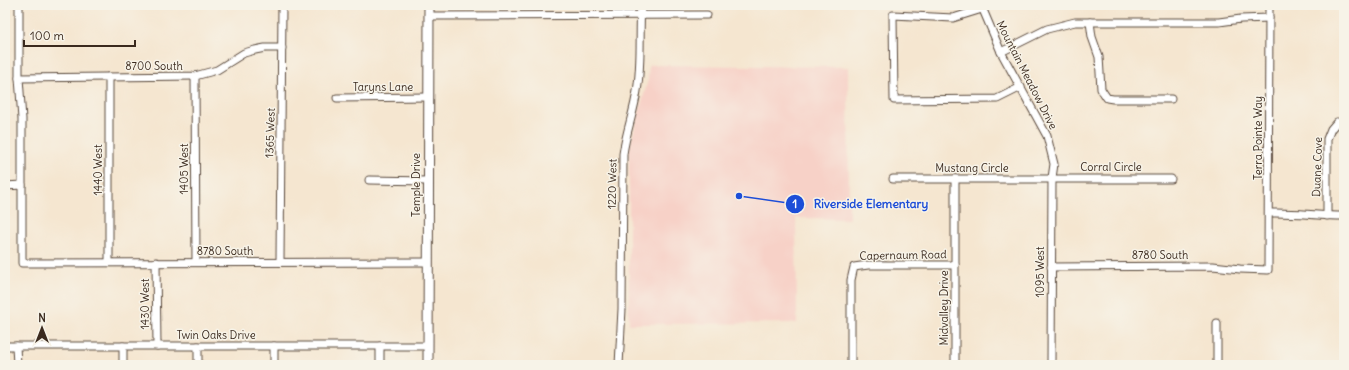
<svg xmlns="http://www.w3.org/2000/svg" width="1349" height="370" viewBox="0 0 1349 370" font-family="Delius,sans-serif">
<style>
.built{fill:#f7d1c7}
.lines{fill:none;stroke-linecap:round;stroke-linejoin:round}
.street-casing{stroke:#574639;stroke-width:9}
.secondary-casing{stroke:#574639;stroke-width:11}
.street{stroke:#fff;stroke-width:7}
.secondary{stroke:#fff;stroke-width:9}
.labels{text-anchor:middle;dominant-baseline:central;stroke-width:3;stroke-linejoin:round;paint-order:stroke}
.street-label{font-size:11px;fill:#3b2a1e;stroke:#f7f3e8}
.leader{fill:none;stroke:#1d4ed8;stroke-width:1.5}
.callout-dot{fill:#1d4ed8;stroke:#f7f3e8;stroke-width:1.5}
.mark-label{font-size:12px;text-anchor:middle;font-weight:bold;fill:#fff}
.callout-label{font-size:12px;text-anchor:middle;font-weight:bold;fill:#1d4ed8;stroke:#f7f3e8;stroke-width:3;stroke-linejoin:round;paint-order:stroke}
</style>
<rect width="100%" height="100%" fill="#f7f3e8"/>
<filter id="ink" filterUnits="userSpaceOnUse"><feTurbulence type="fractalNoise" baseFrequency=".025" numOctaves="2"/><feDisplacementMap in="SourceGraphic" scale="8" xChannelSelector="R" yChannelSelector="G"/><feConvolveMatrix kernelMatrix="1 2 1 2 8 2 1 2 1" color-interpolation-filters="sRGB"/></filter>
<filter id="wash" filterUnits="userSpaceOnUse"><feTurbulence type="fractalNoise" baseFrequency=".012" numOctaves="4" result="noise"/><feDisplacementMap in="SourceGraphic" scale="16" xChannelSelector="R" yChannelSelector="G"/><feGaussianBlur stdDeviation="0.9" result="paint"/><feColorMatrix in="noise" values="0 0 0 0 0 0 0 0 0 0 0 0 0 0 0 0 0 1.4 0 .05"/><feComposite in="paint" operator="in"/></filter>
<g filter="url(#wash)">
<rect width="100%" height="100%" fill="#f5e6d0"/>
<path class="built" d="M649,65l199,2 1,152 -53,-1 1,105 -168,1v-175l19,-69z"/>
</g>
<g filter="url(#ink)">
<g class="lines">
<defs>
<g id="street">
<path d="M19,5v73l3,41v144l406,-1"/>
<path d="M981,5l20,47 46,84 7,28 -2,14 -1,187"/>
<path d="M982,9l-29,9 -60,-3 1,85 103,-1 24,-12"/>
<path d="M429,16l278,-1"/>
<path d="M1090,22l2,15 7,20 2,32 6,9 6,1h58"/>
<path d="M1001,52l46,-23 28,-7h144l22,-3 28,-1"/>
<path d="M195,76l1,186"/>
<path d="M109,77v185"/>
<path d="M19,78l176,-2 22,-6 27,-17 11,-3 10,-2h17"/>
<path d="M337,98l92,-1"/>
<path d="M893,179h278"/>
<path d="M955,179v186"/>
<path d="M369,180l59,1"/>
<path d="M5,186l17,-1"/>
<path d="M1269,213c25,-1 50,3 75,3"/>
<path d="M1327,216v-77l4,-10 6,-7"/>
<path d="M156,262l1,84"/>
<path d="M280,262l2,-257"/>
<path d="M1051,267l162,-1 27,3 28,1 1,-265"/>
<path d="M5,346h423"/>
<path d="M16,346l1,19"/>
<path d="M123,346v19"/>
<path d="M198,346v19"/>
<path d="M274,346v19"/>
<path d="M380,346v19"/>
<path d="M619,365l3,-56 1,-155c3,-22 11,-42 14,-63 5,-28 2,-57 4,-86"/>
<path d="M851,365v-85l3,-13 14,-2h87"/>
<path d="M1217,365v-42"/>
</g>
<path id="secondary" d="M428,365l1,-360"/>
</defs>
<use href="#street" class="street-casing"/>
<use href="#secondary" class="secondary-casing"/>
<use href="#street" class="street"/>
<use href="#secondary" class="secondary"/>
</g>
</g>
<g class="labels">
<g class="street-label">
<text x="154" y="66">8700 South</text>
<text transform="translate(1027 75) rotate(63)">Mountain Meadow Drive</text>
<text x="383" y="87">Taryns Lane</text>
<text transform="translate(270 133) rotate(-88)">1365 West</text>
<text transform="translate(1258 138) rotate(-90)">Terra Pointe Way</text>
<text x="1111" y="167">Corral Circle</text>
<text transform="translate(1317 167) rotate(-88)">Duane Cove</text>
<text x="972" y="168">Mustang Circle</text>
<text transform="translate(184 169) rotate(-90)">1405 West</text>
<text transform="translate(98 170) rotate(-90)">1440 West</text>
<text transform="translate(612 184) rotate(-89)">1220 West</text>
<text transform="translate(416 185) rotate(-90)">Temple Drive</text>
<text x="225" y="251">8780 South</text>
<text transform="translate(903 255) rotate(-1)">Capernaum Road</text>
<text x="1160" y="255">8780 South</text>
<text transform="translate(1040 272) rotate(-90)">1095 West</text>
<text transform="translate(145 304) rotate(-90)">1430 West</text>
<text transform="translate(944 308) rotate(-90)">Midvalley Drive</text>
<text x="216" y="335">Twin Oaks Drive</text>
</g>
</g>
<path class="leader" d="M739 196L795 204"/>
<g class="callout-dot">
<circle cx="739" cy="196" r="4"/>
<circle cx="795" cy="204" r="10"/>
</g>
<g class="mark-label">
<text x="795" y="208">1</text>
</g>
<g class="callout-label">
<text x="871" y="208">Riverside Elementary</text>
</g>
<rect width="1349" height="370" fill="none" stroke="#f7f3e8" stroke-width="20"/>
<g transform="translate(42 328)" stroke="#f7f3e8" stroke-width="3" paint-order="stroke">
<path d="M0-3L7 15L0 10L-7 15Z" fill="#3b2a1e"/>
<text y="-6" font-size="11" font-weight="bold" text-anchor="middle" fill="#3b2a1e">N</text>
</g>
<path d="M24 40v6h111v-6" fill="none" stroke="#3b2a1e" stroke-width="2"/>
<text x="30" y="40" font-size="12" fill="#3b2a1e" stroke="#f7f3e8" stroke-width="3" paint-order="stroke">100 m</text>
</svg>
